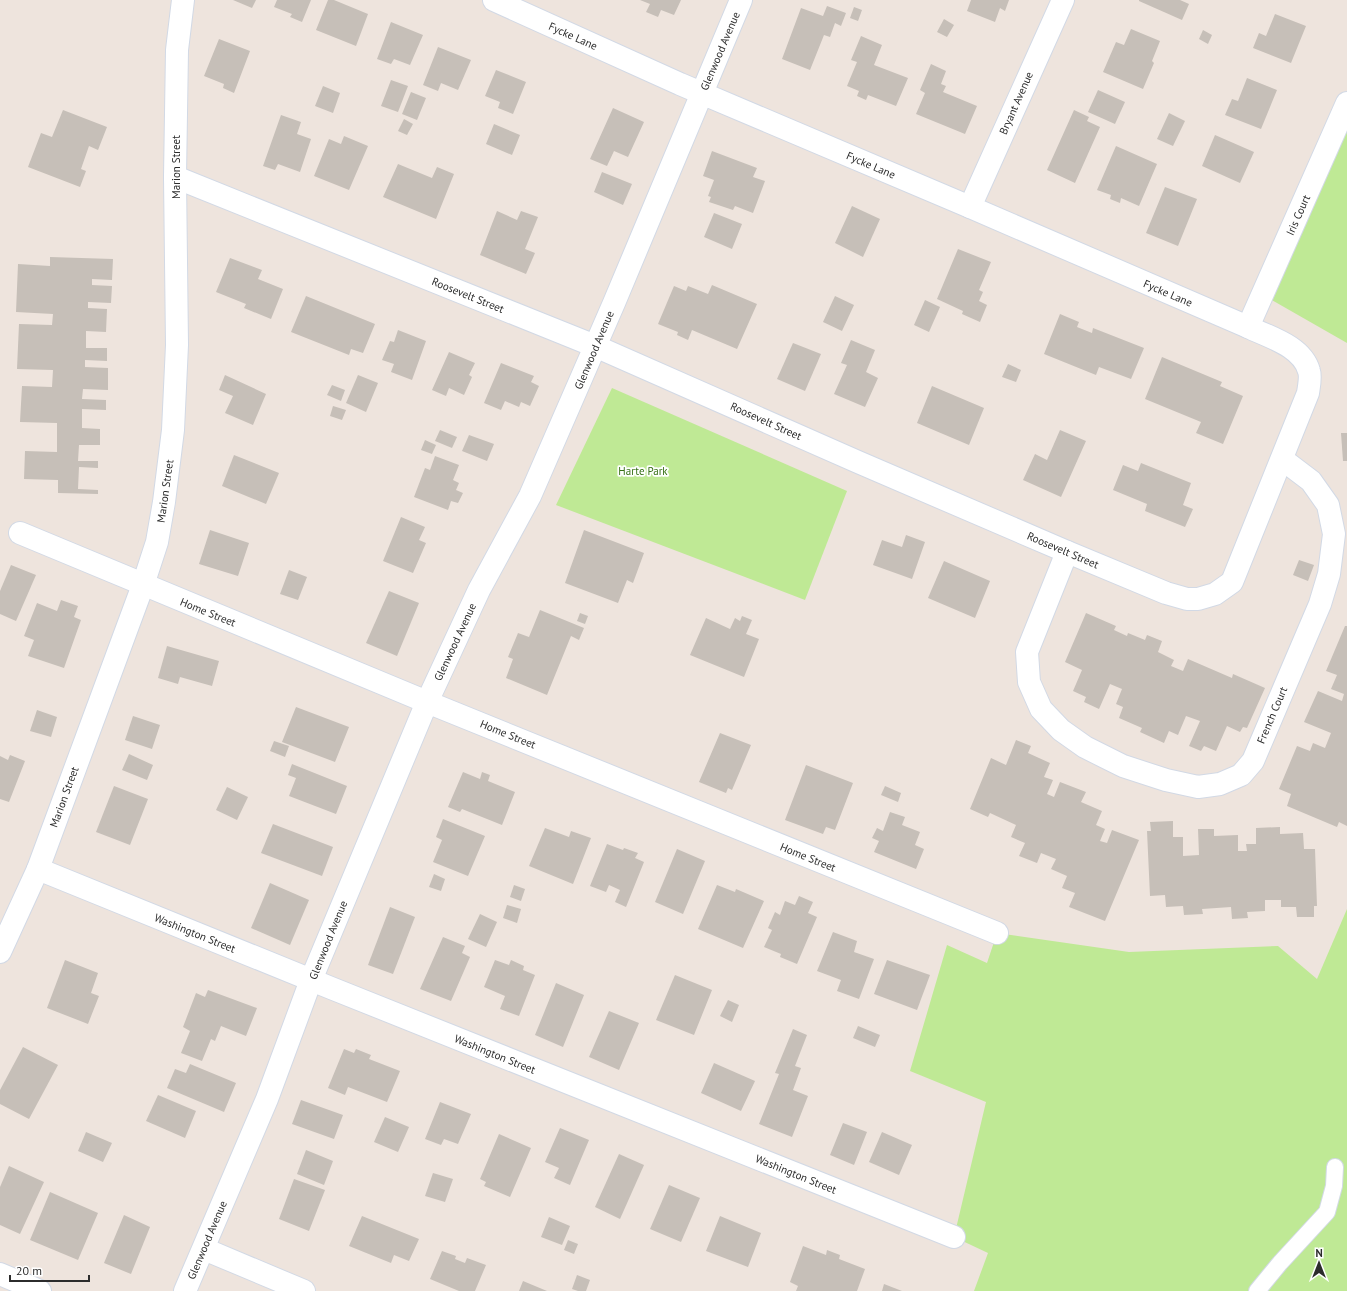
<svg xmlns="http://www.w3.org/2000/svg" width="1347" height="1291" viewBox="0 0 1347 1291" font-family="'PT Sans',sans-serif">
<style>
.green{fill:#bfe995}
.building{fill:#c6bfb8}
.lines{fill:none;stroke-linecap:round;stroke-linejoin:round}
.service-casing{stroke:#d2d9e5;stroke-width:18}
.minor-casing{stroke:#d2d9e5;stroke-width:24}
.service{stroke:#fff;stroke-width:16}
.minor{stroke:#fff;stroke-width:22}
.labels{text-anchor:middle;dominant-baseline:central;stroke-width:3.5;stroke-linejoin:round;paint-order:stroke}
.street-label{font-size:11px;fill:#2c2c2c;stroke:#fff}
.park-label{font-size:11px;fill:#367015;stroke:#fff}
</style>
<rect width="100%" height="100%" fill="#eee4dd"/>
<g class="green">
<path d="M1347,103v240l-84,-48z"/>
<path d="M612,388l235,103 -42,109 -249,-95z"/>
<path d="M1347,909v382h-373l14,-38 -34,-16 32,-135 -76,-31 37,-126 40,18 10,-30 132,19 149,-6 39,33z"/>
</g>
<g class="building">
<path d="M233,0h23l-4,8z"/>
<path d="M277,0h34l-9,22 -12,-5 2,-3 -18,-7z"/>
<path d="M328,0h6l34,14 -12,32 -40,-16z"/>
<path d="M640,0h41l-7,15 -13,-5 -3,7 -12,-5 4,-8z"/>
<path d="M971,0h38l-4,11 -5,-3 -5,14 -28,-11z"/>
<path d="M1139,0h41l9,4 -7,16 -43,-19z"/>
<path d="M827,6l19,7 -5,13 -6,-3 -5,14 -6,-2 -14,35 -28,-11 19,-51 22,8z"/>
<path d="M854,7l8,3 -4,11 -8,-3z"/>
<path d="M1275,14l31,12 -15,37 -38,-15 6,-15 7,3z"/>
<path d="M944,19l10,6 -7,12 -10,-5z"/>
<path d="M391,22l32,13 -13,30 -16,-6 -3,5 -14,-5z"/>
<path d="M1131,29l29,12 -8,20 2,2 -11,26 -40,-17 13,-30 8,3z"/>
<path d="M1203,30l9,5 -4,9 -9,-5z"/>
<path d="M861,36l21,9 -8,20 34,13 -12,28 -28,-11 -2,5 -9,-4 2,-5 -12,-5 10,-24 -6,-2z"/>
<path d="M219,39l31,12 -16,42 -11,-5 1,-4 -20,-8z"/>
<path d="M438,47l33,13 -13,30 -17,-7 -3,8 -15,-6z"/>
<path d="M931,64l15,7 -5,13 5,2 -3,6 34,14 -12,28 -49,-20 9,-21 -5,-3z"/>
<path d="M496,70l30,12 -13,32 -15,-6 2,-6 -15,-6z"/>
<path d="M1247,78l30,12 -16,39 -36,-14 7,-16 6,2z"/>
<path d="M391,80l17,6 -10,26 -17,-6z"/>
<path d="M323,86l17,7 -7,20 -18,-7z"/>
<path d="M1098,90l27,12 -10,22 -27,-12z"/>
<path d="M411,92l15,6 -9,22 -15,-6z"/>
<path d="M613,108l31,14 -16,35 -14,-6 -7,15 -17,-7z"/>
<path d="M63,110l44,17 -9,23 -9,-4 -8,23 5,2 -6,16 -52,-20 13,-34 11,4z"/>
<path d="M1074,110l15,7 -2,4 13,6 -25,56 -28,-13z"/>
<path d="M1169,113l16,8 -12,25 -16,-7z"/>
<path d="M281,115l20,7 -4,12 14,5 -11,33 -22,-8 -3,6 -12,-4z"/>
<path d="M404,119l9,5 -6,11 -9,-4z"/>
<path d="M494,124l26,11 -8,20 -26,-11z"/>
<path d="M1215,135l39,17 -14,31 -38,-17z"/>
<path d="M344,136l24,10 -19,44 -35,-14 15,-37 12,5z"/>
<path d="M1116,146l41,18 -18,42 -18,-8 -1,5 -10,-4 1,-4 -14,-5z"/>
<path d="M712,151l45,17 -4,9 12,4 -12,32 -18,-7 -2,4 -24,-8 2,-5 -3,-1 6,-16 -11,-4z"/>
<path d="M398,164l34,14 5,-11 17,7 -18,45 -53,-22z"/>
<path d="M602,172l30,12 -9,21 -29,-13z"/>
<path d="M1165,187l32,12 -19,47 -32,-13z"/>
<path d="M852,206l28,13 -17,38 -28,-14z"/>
<path d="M497,211l20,9 4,-9 17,6 -13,32 10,4 -9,21 -46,-19z"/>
<path d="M714,213l28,11 -10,25 -28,-12z"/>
<path d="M958,249l33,13 -12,28 4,2 -4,9 8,4 -7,17 -18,-8 1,-3 -26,-12z"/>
<path d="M50,257l63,2 -1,21 -20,-1v6l20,1 -1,17 -23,-1v6l19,1 -1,23 -20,-1v17h21v13l-22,-1v7l23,1v22l-25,-1 -1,10 24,1v10l-24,-1v19l18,1v16h-21l-1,16h20v7l-19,-1 -1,22 20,1v4l-40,-1v-13l-34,-1 1,-28 32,1v-29l-37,-1 2,-36 30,1 1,-17 -36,-1 2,-45 33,1 1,-11 -37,-2 2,-48 32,2z"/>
<path d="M230,258l32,12 -4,9 25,10 -12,30 -27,-11 2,-4 -30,-12z"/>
<path d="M712,285l45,19 -20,45 -45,-19 -4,10 -11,-5 1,-3 -20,-8 16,-38 12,5 2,-5 20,8z"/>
<path d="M306,296l69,28 -12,29 -12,-4 -2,6 -58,-23z"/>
<path d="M835,296l19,9 -12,26 -19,-9z"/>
<path d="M925,300l15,7 -11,25 -15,-7z"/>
<path d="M1060,314l19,8 -2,5 15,6 1,-5 51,20 -13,31 -32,-12 -3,8 -52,-21z"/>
<path d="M398,330l28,11 -14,39 -21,-8 3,-8 -12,-4 8,-19 4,1z"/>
<path d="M851,340l24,10 -9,22 12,6 -13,29 -31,-13 13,-29 -6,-2z"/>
<path d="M793,343l28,11 -16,37 -28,-12z"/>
<path d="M449,352l26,11 -6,12 3,2 -8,18 -15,-7 -3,8 -14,-6z"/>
<path d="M1162,357l60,25 -2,4 23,10 -20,48 -27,-11 5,-11 -56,-23z"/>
<path d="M501,363l33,13 -3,6 8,4 -9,20 -9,-4 -2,5 -14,-6 -4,9 -17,-7z"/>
<path d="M1008,364l13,6 -5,12 -14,-5z"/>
<path d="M225,375l41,19 -13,31 -28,-12 8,-17 -14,-6z"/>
<path d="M358,375l20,8 -12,29 -20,-9z"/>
<path d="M332,385l13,5 -4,11 -14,-6z"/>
<path d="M932,386l52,22 -15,37 -52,-22z"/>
<path d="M333,406l13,4 -4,10 -12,-4z"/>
<path d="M440,430l17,7 -5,11 -17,-7z"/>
<path d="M1060,430l26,11 -25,56 -38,-17 12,-26 12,6z"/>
<path d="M1341,433h6v28h-4z"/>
<path d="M469,435l25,9 -7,17 -25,-10z"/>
<path d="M425,440l11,5 -4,9 -11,-4z"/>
<path d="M234,455l45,18 -13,31 -44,-18z"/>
<path d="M435,456l24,9 -6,15 6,3 -3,7 7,3 -5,10 -7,-2 -3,9 -34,-13 11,-29 5,2z"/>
<path d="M1141,463l50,20 -8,22 10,4 -8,18 -40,-16 2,-7 -34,-14 10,-25 15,6z"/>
<path d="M401,517l24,10 -6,13 7,3 -13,30 -30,-12z"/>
<path d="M210,530l39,13 -11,33 -39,-12z"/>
<path d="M584,530l60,23 -11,30 -6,-3 -9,23 -53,-20z"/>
<path d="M906,535l19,7 -13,37 -39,-14 9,-25 20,7z"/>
<path d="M1299,560l15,5 -6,16 -15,-6z"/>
<path d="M944,561l46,20 -15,37 -47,-20z"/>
<path d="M11,565l25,10 -20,46 -16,-7v-23z"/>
<path d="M289,570l18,7 -9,23 -18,-6z"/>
<path d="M389,591l30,12 -22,53 -31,-13z"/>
<path d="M61,600l17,6 -4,11 7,3 -17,48 -36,-12 6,-16 -10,-4 13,-33 20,8z"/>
<path d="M540,610l44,18 -5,12 -8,-4 -24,59 -41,-17 7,-19 -5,-2 10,-24 11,4z"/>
<path d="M580,613l8,3 -3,8 -8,-3z"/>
<path d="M1086,613l30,13 -2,4 13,6 1,-3 17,7 2,-5 15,6 -4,11 16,8 -3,6 12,5 5,-12 44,19 1,-4 32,14 -18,40 -4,-1 -3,5 -13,-6 -11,25 -12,-5 -3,5 -12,-5 11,-25 -14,-5 -8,19 -9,-4 -5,12 -24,-11 2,-4 -23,-10 4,-11 -7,-3 6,-15 -12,-5 -11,25 -15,-7 2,-5 -13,-6 9,-21 -17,-8z"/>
<path d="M742,616l10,4 -6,14 13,5 -15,38 -54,-22 16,-37 24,11 5,-11 5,3z"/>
<path d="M1345,626h2v200l-8,-4 -2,5 -50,-21 4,-12 -12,-5 18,-43 13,5 3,-8 12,5 6,-15 -27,-11 14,-31 24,10 2,-7 -13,-5 6,-14 -11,-4z"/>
<path d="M167,646l52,15 -7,25 -32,-9 -2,7 -20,-6z"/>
<path d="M296,707l53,20 -14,35 -53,-20z"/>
<path d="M37,710l20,7 -6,20 -21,-6z"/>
<path d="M133,716l27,9 -8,24 -27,-9z"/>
<path d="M720,733l31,12 -19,45 -4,-2 -2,5 -27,-11z"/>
<path d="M1016,740l15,6 -3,7 22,10 -6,14 9,3 -6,14 7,3 6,-15 26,10 -5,10 21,9 -6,14 9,4 -5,12 7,2 5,-13 27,10 -34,81 -36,-14 6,-14 -13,-5 5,-12 -16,-7 5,-10 -15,-6 -4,10 -18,-7 6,-13 -14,-6 5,-12 -26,-12 -2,4 -18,-8 21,-51 15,7z"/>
<path d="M274,741l15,5 -4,11 -15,-6z"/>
<path d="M129,754l24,11 -6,15 -25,-10z"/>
<path d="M10,755l15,6 -16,41 -9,-3v-43l8,4z"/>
<path d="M292,764l55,22 -11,28 -47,-18 7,-18 -8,-3z"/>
<path d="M806,765l47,18 -18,47 -9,-3 -3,7 -38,-14z"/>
<path d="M463,772l17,7 2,-7 8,3 -2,6 27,11 -13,33 -40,-16 -2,3 -12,-5z"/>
<path d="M114,786l34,13 -18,46 -34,-13z"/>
<path d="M885,786l16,7 -3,9 -17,-7z"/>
<path d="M227,787l21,10 -11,23 -21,-10z"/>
<path d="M890,812l15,5 -3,8 18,7 -5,13 9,4 -8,20 -42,-17 5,-11 -7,-3 5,-10 6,3z"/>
<path d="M443,819l42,17 -17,40 -35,-14 9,-22 -6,-3z"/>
<path d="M1173,821v16h10v19l16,-1 -1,-26h16v7l24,-1v16h9l-1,-7h10v-16l24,-1v7l23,-1 1,16h11l2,57h-3v11h-17l-1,-10h-15v-7h-16v11l-18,1 1,6 -16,1 -1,-12 -29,2 1,5 -19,1 -1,-9 -17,1 -1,-12 -15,1 -3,-65h4l-1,-9z"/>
<path d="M273,824l60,23 -11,29 -61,-23z"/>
<path d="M545,828l24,9 2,-6 20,7 -18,46 -44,-18z"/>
<path d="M607,844l16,6 1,-2 14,5 -3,5 9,4 -18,45 -11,-5 5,-12 -11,-5 -3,7 -16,-6z"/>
<path d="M677,849l28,12 -22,53 -28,-12z"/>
<path d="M434,874l11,5 -4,12 -12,-4z"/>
<path d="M270,883l39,17 -19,45 -39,-17z"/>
<path d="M514,885l11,4 -4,12 -11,-4z"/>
<path d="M717,885l18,7 1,-3 28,12 -21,47 -45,-19z"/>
<path d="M799,896l14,6 -5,11 9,4 -20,47 -17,-7 1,-3 -17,-7 8,-17 -4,-2 7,-16 5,3 5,-14 10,4z"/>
<path d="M507,905l14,4 -4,14 -14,-5z"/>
<path d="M390,907l25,10 -22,57 -25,-9z"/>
<path d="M480,914l17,8 -11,25 -18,-8z"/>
<path d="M833,932l24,9 -3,11 20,7 -15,40 -22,-8 4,-11 -24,-9z"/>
<path d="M443,937l22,9 -3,7 8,4 -19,44 -31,-12z"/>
<path d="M65,960l33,13 -7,20 8,3 -11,28 -41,-16z"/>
<path d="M495,960l14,5 2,-5 13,6 -1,4 12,5 -16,41 -19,-7 5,-13 -21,-9z"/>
<path d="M887,960l43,15 -13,35 -43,-16z"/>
<path d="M675,975l37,15 -18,45 -38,-15z"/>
<path d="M556,983l28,12 -21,52 -28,-12z"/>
<path d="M208,990l49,18 -11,28 -25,-10 -6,15 -4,-2 -9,22 -21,-8 9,-22 -7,-4 13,-34 9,4z"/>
<path d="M728,1000l11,5 -7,17 -12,-6z"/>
<path d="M609,1011l30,12 -20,47 -30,-13z"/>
<path d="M858,1026l22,9 -5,12 -22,-9z"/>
<path d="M793,1029l14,6 -12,31 6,2 -8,22 15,6 -16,41 -33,-13 20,-50 -4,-1z"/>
<path d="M23,1047l35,18 -29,54 -29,-15v-14z"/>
<path d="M344,1049l10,4 2,-4 15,6 -2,4 31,12 -13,31 -39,-15 -3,8 -17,-7z"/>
<path d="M714,1063l41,18 -14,30 -40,-18z"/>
<path d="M190,1064l46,19 -12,29 -57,-24 8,-19 11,4z"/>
<path d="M158,1095l38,16 -11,27 -39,-17z"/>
<path d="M301,1100l42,15 -9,24 -42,-15z"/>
<path d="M440,1102l31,12 -13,30 -14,-5 -3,6 -16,-6z"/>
<path d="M385,1117l24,10 -11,25 -24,-10z"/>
<path d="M843,1123l24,9 -13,33 -24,-10z"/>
<path d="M560,1128l29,12 -19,45 -16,-7 5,-10 -14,-6z"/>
<path d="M86,1132l26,11 -9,19 -25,-11z"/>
<path d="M882,1132l30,13 -13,30 -30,-13z"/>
<path d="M499,1134l32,14 -21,49 -26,-11 2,-4 -6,-3z"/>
<path d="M306,1150l27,11 -9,24 -27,-11z"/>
<path d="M619,1154l25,11 -24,54 -25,-12z"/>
<path d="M9,1166l35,16 -24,52 -20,-9v-38z"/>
<path d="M433,1173l20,6 -8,23 -20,-6z"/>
<path d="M294,1179l31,11 -16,41 -30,-12z"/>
<path d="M669,1185l31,13 -19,44 -31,-13z"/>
<path d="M50,1192l48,21 -20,47 -48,-20z"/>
<path d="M124,1215l26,12 -19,47 -27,-11z"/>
<path d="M362,1216l57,23 -10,22 -15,-6 -3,8 -42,-17z"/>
<path d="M720,1216l41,17 -13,34 -42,-16z"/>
<path d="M549,1217l21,9 -8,19 -21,-8z"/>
<path d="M568,1240l10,4 -4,10 -10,-4z"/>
<path d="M803,1246l23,9 1,-5 13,5 -1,4 26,10 -8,22h-61l2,-5 -8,-4z"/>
<path d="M442,1251l14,5 -1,3 10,4 2,-5 19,7 -11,26h-16l-29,-12z"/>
<path d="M577,1275l13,5 -4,11h-8l-6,-2z"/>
<path d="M523,1281l24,10h-28z"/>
<path d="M884,1284l18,7h-20z"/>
</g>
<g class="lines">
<defs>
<path id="service" d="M1257,1291l23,-28 47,-51 7,-26 1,-19"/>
<g id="minor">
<path d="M175,177l420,169 263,116 207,89 101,42 21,6h11l17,-5 17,-12 76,-189c1,-7 3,-16 1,-22 -7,-25 -40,-34 -61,-44l-278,-120 -290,-123 -186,-84"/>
<path d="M970,207l93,-207"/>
<path d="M1248,327l99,-224"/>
<path d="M20,533l407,169 570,231"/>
<path d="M1067,552l-40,100 2,30 12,27 20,21 24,17 38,19 43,14 32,7 22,-3 21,-9 12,-14 67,-157 9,-30 5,-40 -6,-29 -17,-24 -29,-22"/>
<path d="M38,869l293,119 623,249"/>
<path d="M0,952l38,-83 105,-284 14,-43 7,-40 9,-72 4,-85 -2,-168 2,-127 6,-50"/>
<path d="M204,1249l100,42"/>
<path d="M0,1274l40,17"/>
<path d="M185,1291l82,-192 44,-119 116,-278 52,-112 51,-94 84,-193 127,-303"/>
</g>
</defs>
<use href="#service" class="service-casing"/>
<use href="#minor" class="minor-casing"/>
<use href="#service" class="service"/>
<use href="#minor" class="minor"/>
</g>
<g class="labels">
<g class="street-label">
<text transform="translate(573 36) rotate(24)">Fycke Lane</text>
<text transform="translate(720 51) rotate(-67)">Glenwood Avenue</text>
<text transform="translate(1016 103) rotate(-66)">Bryant Avenue</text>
<text transform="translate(871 165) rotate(23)">Fycke Lane</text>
<text transform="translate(176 167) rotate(-90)">Marion Street</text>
<text transform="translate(1298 215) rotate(-66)">Iris Court</text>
<text transform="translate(1168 293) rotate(23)">Fycke Lane</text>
<text transform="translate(468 295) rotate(22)">Roosevelt Street</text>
<text transform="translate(594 350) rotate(-67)">Glenwood Avenue</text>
<text transform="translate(766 421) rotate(24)">Roosevelt Street</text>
<text transform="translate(165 491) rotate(-82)">Marion Street</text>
<text transform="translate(1063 550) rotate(23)">Roosevelt Street</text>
<text transform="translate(208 612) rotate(22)">Home Street</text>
<text transform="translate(455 642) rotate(-65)">Glenwood Avenue</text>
<text transform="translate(1272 715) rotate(-67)">French Court</text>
<text transform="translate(508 734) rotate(22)">Home Street</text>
<text transform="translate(64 797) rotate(-70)">Marion Street</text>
<text transform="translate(808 857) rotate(22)">Home Street</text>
<text transform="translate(195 933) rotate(22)">Washington Street</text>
<text transform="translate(328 940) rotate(-68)">Glenwood Avenue</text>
<text transform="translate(495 1054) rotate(22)">Washington Street</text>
<text transform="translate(796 1174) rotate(22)">Washington Street</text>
<text transform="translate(207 1240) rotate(-67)">Glenwood Avenue</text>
</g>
<g class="park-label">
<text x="643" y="471">Harte Park</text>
</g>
</g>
<g transform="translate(1319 1263)" stroke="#ffffff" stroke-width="3" paint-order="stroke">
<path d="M0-3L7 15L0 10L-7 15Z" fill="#2c2c2c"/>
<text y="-6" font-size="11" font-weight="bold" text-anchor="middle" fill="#2c2c2c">N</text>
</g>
<path d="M10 1275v6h79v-6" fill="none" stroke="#2c2c2c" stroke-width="2"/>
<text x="16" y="1275" font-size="12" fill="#2c2c2c" stroke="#ffffff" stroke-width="3" paint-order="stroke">20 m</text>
</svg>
